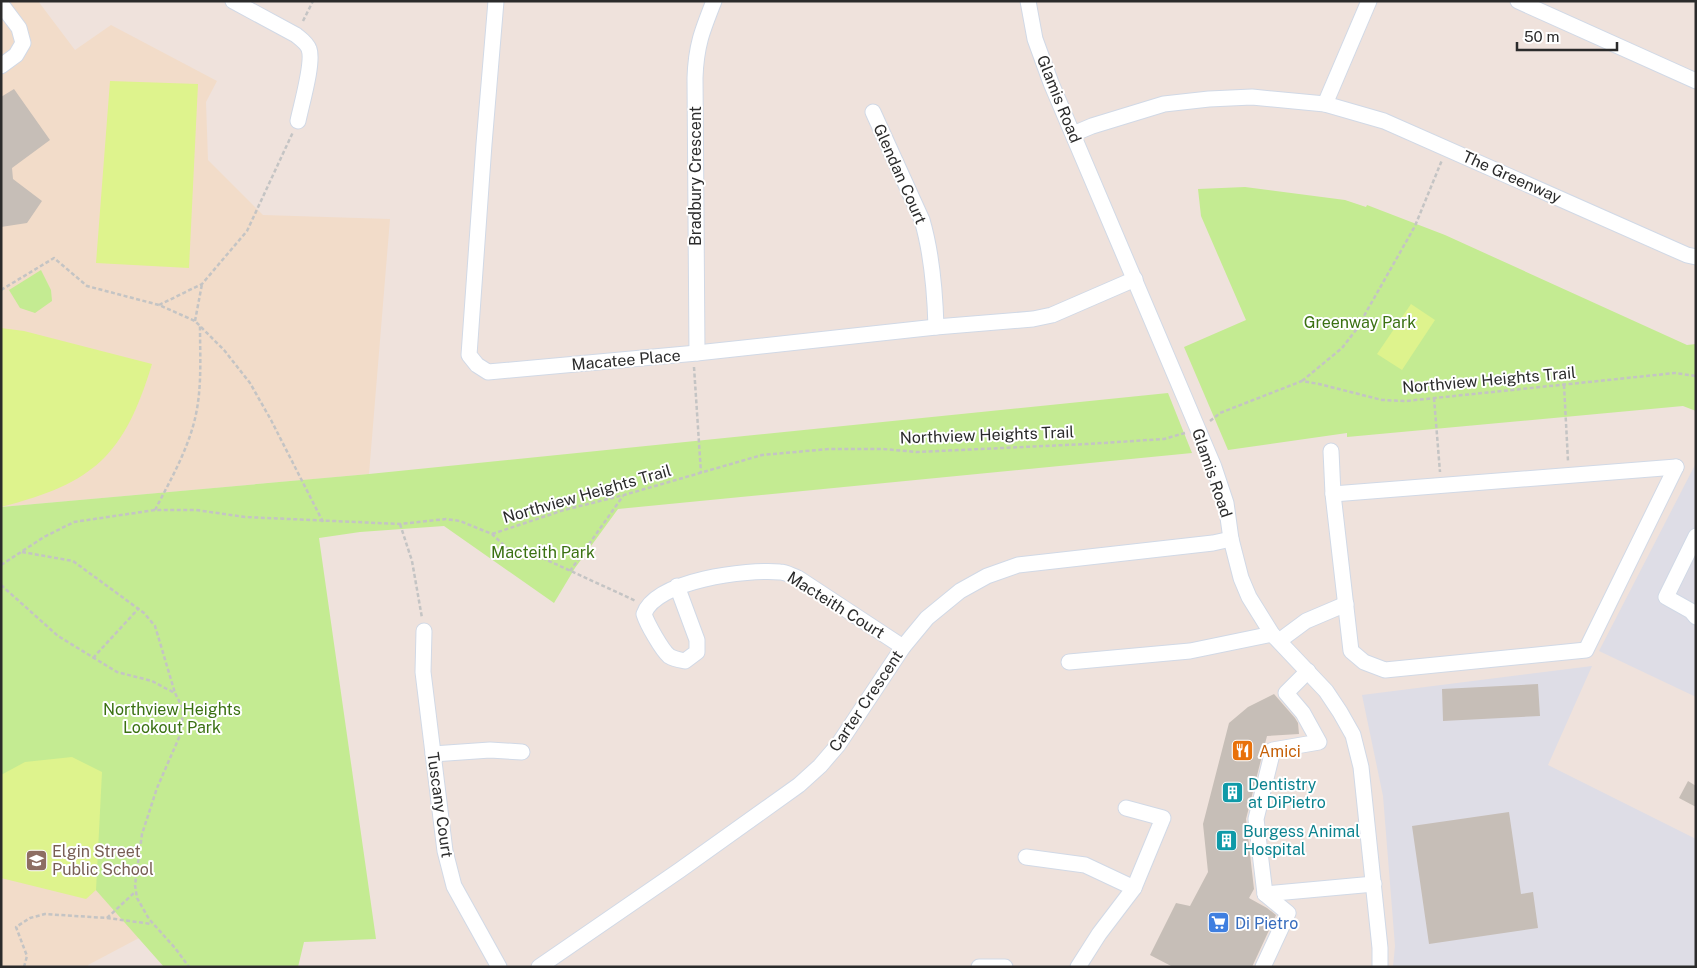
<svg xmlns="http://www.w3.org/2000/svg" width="1697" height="968" viewBox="0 0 1697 968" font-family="'Public Sans',sans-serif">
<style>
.industrial{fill:#dedde6}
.education{fill:#f2dcc9}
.green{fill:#c4eb92}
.pitch{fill:#def38d}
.building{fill:#c6beb7}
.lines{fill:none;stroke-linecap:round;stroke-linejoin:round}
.minor-casing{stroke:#d1d9e6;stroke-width:17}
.path{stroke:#c4c4c4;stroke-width:2.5;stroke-dasharray:4 2.5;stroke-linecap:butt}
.minor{stroke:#fff;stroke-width:15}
.labels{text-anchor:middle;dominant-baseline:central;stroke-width:4;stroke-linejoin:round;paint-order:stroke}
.street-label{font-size:16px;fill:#2b2b2b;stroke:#fff}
.park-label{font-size:16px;fill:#3a7112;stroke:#fff}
.food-label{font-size:16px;fill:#c56008;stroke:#fff;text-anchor:start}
.culture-label{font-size:16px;fill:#0d838f;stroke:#fff;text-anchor:start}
.education-label{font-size:16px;fill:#785e54;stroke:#fff;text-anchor:start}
.shop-label{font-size:16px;fill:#366cbe;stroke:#fff;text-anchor:start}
</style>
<rect width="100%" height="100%" fill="#efe2dc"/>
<g class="industrial">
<path d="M1696,463v234l-97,-46z"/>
<path d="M1592,666l-44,99 148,74v128h-303l2,-21 -12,-150 -21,-101z"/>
</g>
<g class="education">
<path d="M13,1h25l37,49 36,-25 106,56 -11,21 2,58 55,55 127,4 -21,255 -368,33v-497z"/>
<path d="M1,783l138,155 -51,27v2h-87z"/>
</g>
<g class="green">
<path d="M1245,187l100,13 21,7 1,-2 78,30 242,110 9,-1v67l-13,-5 -336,31v-4l-119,17 -44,-103 62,-27 -45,-104 -3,-27z"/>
<path d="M41,270l10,20 1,11 -17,12 -15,-5 -11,-18z"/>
<path d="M1168,393l24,60 -574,56 -43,59 -21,35 -110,-77 -84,6 -41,6 57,401 -72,3 -6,25h-134l-163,-184v-276l368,-33z"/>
</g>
<g class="pitch">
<path d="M110,81l88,3 -9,184 -93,-5z"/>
<path d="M1411,304l24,16 -33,50 -25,-16z"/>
<path d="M1,328l23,3 128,33c-28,92 -58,119 -151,143z"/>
<path d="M72,757l30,15 -6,118 -10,9 -85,-21v-103l24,-13z"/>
</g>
<g class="building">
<path d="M14,89l36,51 -38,28 1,11 29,22 -15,22 -26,4v-130z"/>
<path d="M1538,684l2,32 -97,5 -1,-32z"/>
<path d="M1274,694l21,24 3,5 1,11 -32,2 -21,83 8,70 -5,9 18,10 9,7 -24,52h-79l-23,-12 26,-52 14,3 18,-34 -5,-48 26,-101 19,-16z"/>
<path d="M1688,781l8,5v21l-17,-9z"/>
<path d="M1509,812l12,82 12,-2 5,36 -109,16 -17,-118z"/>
</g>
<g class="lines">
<defs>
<g id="minor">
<path d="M233,1l63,34c5,4 11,8 13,14 5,13 -8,57 -11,72"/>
<path d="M496,1l-12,143 -15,211 8,10 11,7 209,-19 239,-26 97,-8 19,-4 83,-36"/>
<path d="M1028,1l7,38 16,44 163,384 12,36 5,36 10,39 8,19 23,37 54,57 14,21 13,23 8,32 19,181v19"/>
<path d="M1518,1l178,80"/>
<path d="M1,4l18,24 4,15 -7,12 -15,11"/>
<path d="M1325,104l44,-103"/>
<path d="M873,112l49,108c10,34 13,72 14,107"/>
<path d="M1073,134l19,-8 72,-22 45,-5 43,-2 73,7 59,17 303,134 9,2"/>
<path d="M697,353l-2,-275c1,-32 7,-47 19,-77"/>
<path d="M1331,451l2,43 18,157 13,11 21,8 201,-20 90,-183"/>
<path d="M1333,494l343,-27"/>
<path d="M1696,536l-30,61 25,14 5,6"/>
<path d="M677,586l20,54v12l-12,9c-5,-1 -11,-2 -16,-5 -7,-6 -22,-32 -25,-42 12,-34 103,-45 136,-42 6,0 12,4 18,6l105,69"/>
<path d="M424,631l-1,41 22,179 9,35 45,81"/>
<path d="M1279,641l27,-20 40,-17"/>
<path d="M1069,662l121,-11 82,-17"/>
<path d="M433,754l57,-4 32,2"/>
<path d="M1126,808l37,10 -29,70"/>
<path d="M1026,857l59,8 49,23 -35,46 -21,33"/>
<path d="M1265,894l109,-10"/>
<path d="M539,967l141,-97 119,-85 21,-19 18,-21 65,-98 24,-29 33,-27 27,-15 31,-11 195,-22 18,-4"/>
<path d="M979,967h26"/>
<path d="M1263,967l25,-54 -23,-19 -9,-75 17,-69 46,-8 -16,-29 -17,-20 22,-22"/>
</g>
</defs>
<use href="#minor" class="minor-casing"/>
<g class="path">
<path d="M303,21l10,-20"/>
<path d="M1,290l53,-32 33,28 72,19 36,16 29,29 26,33 21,37 52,102"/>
<path d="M159,305l43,-21 45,-53 46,-99"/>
<path d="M195,321l7,-37"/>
<path d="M694,367l7,106"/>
<path d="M1302,381l40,-33 14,-18 59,-104 27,-66"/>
<path d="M1564,385l4,76"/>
<path d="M1434,398l6,74"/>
<path d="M1210,421l10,-8 82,-32 17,3 63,16 24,1 269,-28 21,3"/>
<path d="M155,510c16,-31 34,-62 41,-96 6,-29 4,-59 4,-88"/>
<path d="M400,524l12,37 10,57"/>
<path d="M492,534l72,-24 60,-15 138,-40 67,-6h54l34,3 170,-8 77,-5 21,-6"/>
<path d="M22,552l51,9 71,52 11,13 20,67"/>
<path d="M1,565l43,-28 30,-15 81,-12h41l49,7 155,7 46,-5 14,2 32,13 18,17 17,1 9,3 100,46"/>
<path d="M570,571l53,-75"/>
<path d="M1,585l57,51 59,36 35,9 13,7 10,5 8,16 -2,24 -24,55 -15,46 -7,51 2,13 12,21 26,29 14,19"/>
<path d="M93,658l46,-50"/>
<path d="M107,918l28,-26"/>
<path d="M24,967l3,-11 -11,-29 14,-9 15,-4 62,4 45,6"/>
</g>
<use href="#minor" class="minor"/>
</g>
<defs>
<symbol id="restaurant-square" viewBox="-11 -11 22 22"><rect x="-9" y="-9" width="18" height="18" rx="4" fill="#e8710a" stroke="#fff"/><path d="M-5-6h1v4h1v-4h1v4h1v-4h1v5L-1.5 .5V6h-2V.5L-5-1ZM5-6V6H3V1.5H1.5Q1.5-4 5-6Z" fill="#fff"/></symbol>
<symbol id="building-square" viewBox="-11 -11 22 22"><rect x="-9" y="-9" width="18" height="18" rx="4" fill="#0f9aa8" stroke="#fff"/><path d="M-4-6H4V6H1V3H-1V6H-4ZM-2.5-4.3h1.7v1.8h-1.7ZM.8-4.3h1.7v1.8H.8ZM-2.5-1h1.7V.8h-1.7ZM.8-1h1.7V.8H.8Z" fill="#fff"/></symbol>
<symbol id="school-square" viewBox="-11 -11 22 22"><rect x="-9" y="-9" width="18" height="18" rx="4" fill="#8d6e63" stroke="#fff"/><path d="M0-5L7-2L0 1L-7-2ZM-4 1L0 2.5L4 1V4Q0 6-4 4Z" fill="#fff"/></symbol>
<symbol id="supermarket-square" viewBox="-11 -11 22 22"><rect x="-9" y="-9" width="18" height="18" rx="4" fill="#3f7fe0" stroke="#fff"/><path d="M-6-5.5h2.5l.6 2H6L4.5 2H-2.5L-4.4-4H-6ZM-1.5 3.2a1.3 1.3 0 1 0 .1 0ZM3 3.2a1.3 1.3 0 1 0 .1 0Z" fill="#fff"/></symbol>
</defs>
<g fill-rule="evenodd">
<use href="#restaurant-square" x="1230" y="738" width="25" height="25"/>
<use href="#building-square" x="1220" y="780" width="25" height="25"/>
<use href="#building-square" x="1214" y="828" width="25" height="25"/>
<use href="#school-square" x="24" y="848" width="25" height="25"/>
<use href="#supermarket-square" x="1206" y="910" width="25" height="25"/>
</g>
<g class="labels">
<g class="street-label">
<text transform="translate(1059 99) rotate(68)">Glamis Road</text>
<text transform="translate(900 174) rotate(66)">Glendan Court</text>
<text transform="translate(695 176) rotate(-90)">Bradbury Crescent</text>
<text transform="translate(1512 177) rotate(24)">The Greenway</text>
<text transform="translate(626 360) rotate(-5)">Macatee Place</text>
<text transform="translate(1489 380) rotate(-5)">Northview Heights Trail</text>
<text transform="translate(987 435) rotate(-2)">Northview Heights Trail</text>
<text transform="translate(1212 473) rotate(71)">Glamis Road</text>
<text transform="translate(587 494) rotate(-16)">Northview Heights Trail</text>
<text transform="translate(836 605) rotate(32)">Macteith Court</text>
<text transform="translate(866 701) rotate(-56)">Carter Crescent</text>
<text transform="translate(440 805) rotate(82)">Tuscany Court</text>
</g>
<g class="park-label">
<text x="1360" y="322">Greenway Park</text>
<text x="543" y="552">Macteith Park</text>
<text x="172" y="709">Northview Heights<tspan x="172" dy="18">Lookout Park</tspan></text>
</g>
<g class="food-label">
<text x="1259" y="751">Amici</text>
</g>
<g class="culture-label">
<text x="1248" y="784">Dentistry<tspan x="1248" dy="18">at DiPietro</tspan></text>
<text x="1243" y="831">Burgess Animal<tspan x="1243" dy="18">Hospital</tspan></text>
</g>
<g class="education-label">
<text x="52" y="851">Elgin Street<tspan x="52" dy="18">Public School</tspan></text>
</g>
<g class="shop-label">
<text x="1235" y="923">Di Pietro</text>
</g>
</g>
<rect width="1697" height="968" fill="none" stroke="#2b2b2b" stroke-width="5"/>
<path d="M1517 42v8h100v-8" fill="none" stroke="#2b2b2b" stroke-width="2.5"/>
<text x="1524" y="42" font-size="15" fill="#2b2b2b" stroke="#ffffff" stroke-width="4" paint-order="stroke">50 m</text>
</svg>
